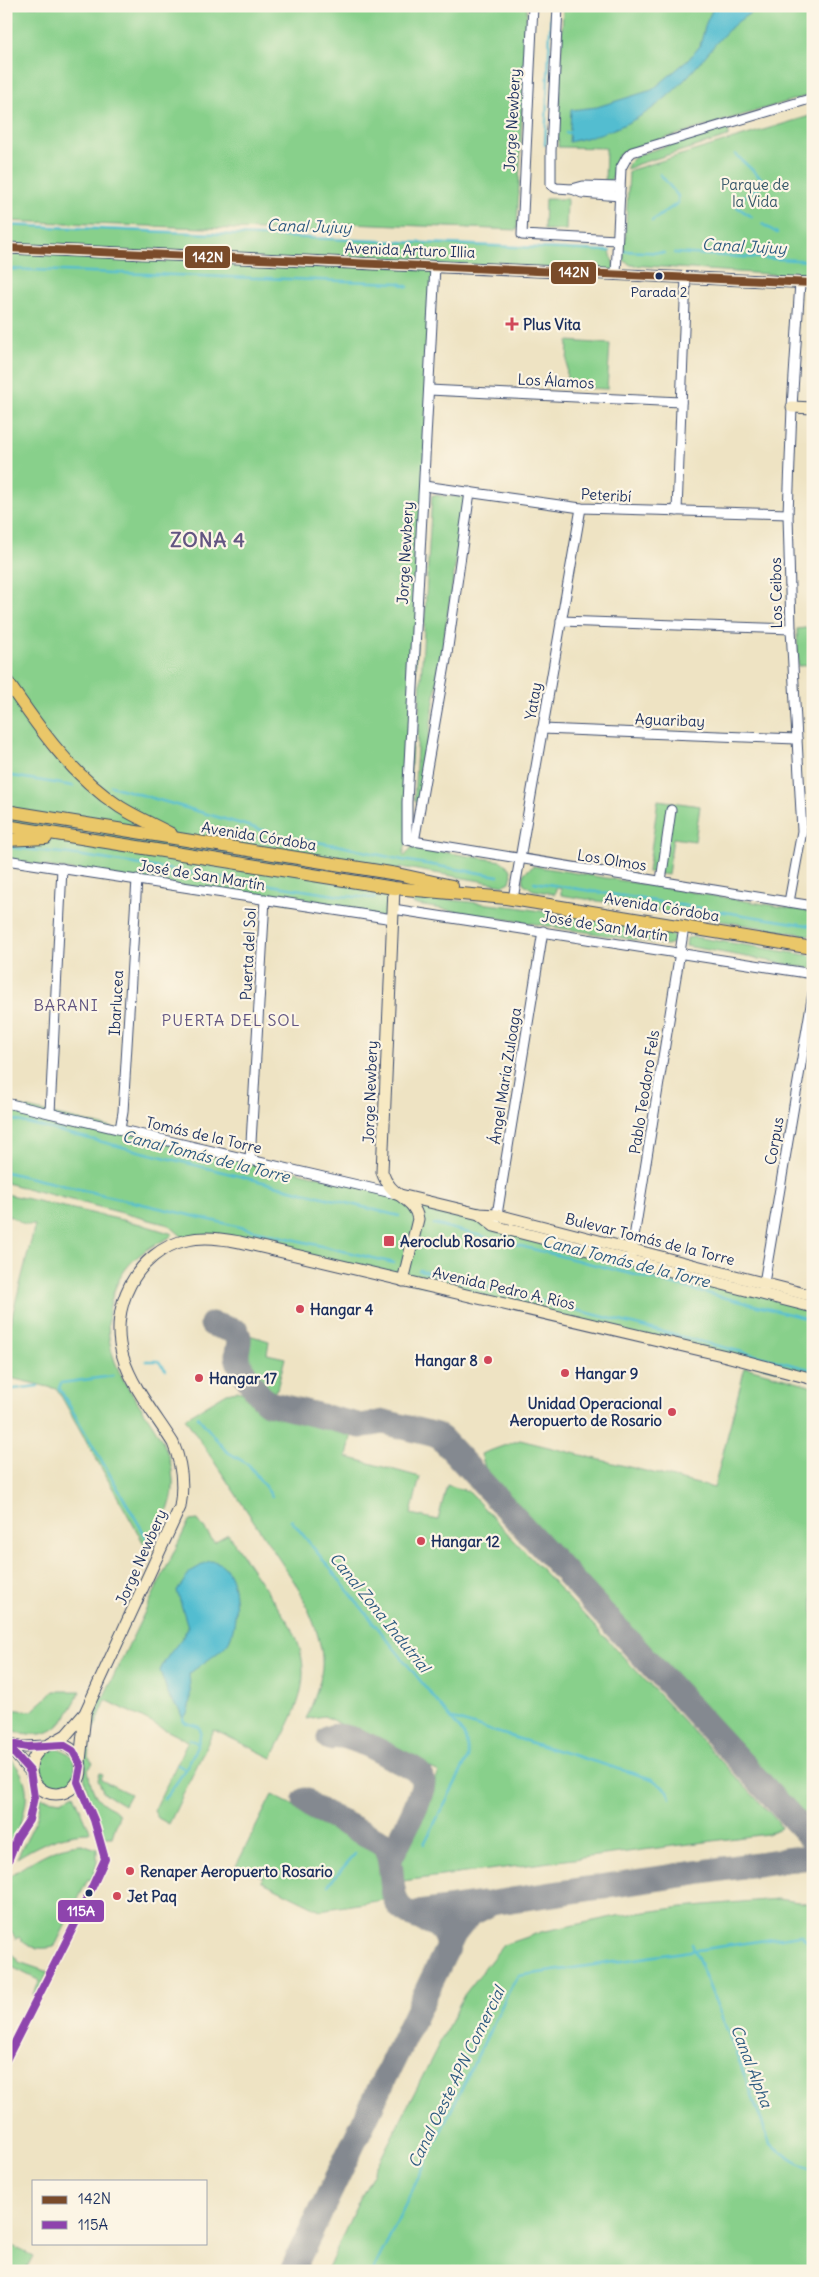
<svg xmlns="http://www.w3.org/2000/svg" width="819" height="2277" viewBox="0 0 819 2277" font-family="Delius,sans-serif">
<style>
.green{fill:#88d08b;stroke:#528074}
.water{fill:#53bdd0;stroke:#377697}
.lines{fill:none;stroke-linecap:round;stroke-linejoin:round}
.stream{stroke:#53bdd0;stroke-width:2.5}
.taxiway{stroke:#848990;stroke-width:25}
.street-casing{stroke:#3b4a6d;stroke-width:11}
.secondary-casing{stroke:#3b4a6d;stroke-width:13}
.primary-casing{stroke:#3b4a6d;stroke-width:14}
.street{stroke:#fff;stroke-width:9}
.secondary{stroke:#f7e9c3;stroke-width:11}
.primary{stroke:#eac769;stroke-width:12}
.bus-1-casing{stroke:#fcf5e5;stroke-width:11}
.bus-2-casing{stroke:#fcf5e5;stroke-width:11}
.bus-1{stroke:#7a4b2a;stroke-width:8}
.bus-2{stroke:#8e44ad;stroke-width:8}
.bus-dot{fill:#1b2f5e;stroke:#fcf5e5;stroke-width:2}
.poi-dot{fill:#d1495b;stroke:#fcf5e5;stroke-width:2}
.labels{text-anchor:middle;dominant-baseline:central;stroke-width:4.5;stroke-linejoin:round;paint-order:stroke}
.bus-label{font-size:14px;fill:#1b2f5e;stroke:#fcf5e5}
.street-label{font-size:15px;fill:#1b2f5e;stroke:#fcf5e5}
.park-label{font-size:15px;fill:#365769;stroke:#fcf5e5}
.poi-label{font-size:15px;font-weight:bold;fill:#1b2f5e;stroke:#fcf5e5;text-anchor:start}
.water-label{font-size:16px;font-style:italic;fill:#2c5a80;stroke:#fcf5e5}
.neighbourhood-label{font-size:16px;letter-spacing:1px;fill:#625682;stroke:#fcf5e5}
.district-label{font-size:20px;font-weight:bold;letter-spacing:1px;fill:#625682;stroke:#fcf5e5}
.line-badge{stroke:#fcf5e5;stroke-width:2}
.badge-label{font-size:14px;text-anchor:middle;font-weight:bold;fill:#fff}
</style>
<rect width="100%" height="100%" fill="#fcf5e5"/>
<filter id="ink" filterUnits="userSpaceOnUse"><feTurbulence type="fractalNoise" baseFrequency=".02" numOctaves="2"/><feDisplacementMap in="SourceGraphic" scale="10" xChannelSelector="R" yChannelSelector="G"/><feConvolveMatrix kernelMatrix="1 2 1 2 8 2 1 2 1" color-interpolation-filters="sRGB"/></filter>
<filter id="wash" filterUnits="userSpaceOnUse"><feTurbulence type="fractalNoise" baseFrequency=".0096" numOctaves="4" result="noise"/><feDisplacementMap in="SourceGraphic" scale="20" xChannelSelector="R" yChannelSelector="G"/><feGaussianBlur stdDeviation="1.12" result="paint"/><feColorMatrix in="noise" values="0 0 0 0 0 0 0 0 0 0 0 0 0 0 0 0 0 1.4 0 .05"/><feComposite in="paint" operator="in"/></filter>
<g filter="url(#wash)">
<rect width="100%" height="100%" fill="#eee3c3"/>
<g class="green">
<path d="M6,6h521l-10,224 -166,-7 -33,9 -312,-11z"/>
<path d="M563,6h250v88l-187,56 -8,5c-2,12 -1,18 -10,28h-3l1,-35 -48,-1z"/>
<path d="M813,115v162l-182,-12 -8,-5 -1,-17h3l4,-71 2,-2z"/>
<path d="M729,127l-1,10 -90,27 -12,6 3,-7 8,-8z"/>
<path d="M545,199h22l-1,31h-22z"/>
<path d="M6,225l604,26 6,23 -180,-8 -29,574 -4,15 2,1 7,-9 89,14 9,7 2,6 -2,8 -6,3 -104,-18 -6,21 -1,31 -387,-59z"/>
<path d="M568,341l42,3 -3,45 -41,-2z"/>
<path d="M432,495l34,2 -48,308 -4,-6z"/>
<path d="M813,627v38l-15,1 -1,-37z"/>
<path d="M658,800l42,6 -5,35 -22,-3 -5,37 -20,-3z"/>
<path d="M533,866l280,46v24l-252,-41v-6l-5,-1 -1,6 -22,-4 -10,-7 1,-10z"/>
<path d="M414,896l102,11 152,25 6,4 -1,7 -7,2 -249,-40 -4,-1z"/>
<path d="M694,937l119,19v13l-127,-23 1,-8z"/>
<path d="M6,1103l473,111 16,12 318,81v72l-573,-137 -54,-2 -17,-15 -163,-42z"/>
<path d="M6,1194l134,30 33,10c-4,5 -13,8 -19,11 -11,7 -21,14 -29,25 -9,12 -14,28 -16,42 -9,75 61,105 64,168 2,25 -14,50 -25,71l-91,-162 -51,-12v-37l29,-115c-13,2 -17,-7 -29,-10z"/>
<path d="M249,1335l20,6 -2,13 18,4 -8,31 -3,3 -10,-2 -20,-35z"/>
<path d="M745,1367l68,19v440l-325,-348 -7,-24 39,-14 194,48z"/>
<path d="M236,1391l13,3 11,13 92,25 -5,25 73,20 -9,37 27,6 9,-35 21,6 310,331 3,6 -14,6 -364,47 -2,-17 3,-16 35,-76 -115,-56 -18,3c6,-14 12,-29 15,-44 6,-28 -12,-65 -24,-89l-112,-168 42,-25z"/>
<path d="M198,1520l16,22 14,-8 64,94c25,53 3,83 -20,130l-58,-28 -45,94 -11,-6 -4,-7 34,-70 -82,-41 -15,35 -3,22 5,6 -5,6c2,12 4,26 15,34 6,5 12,5 16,12l-7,22h-9c-4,-16 -12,-31 -16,-47 -8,-30 0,-66 12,-94l4,2 86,-177z"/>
<path d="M54,1691h27c-21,38 -28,52 -75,38v-20l26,2z"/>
<circle cx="56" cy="1769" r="20"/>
<path d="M6,1754c35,33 18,63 0,99z"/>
<path d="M100,1773l3,1 -2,6 29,14 -6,11 -20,-12 -6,-13z"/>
<path d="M74,1794l16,37 -1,2c-26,0 -50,11 -72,25l20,-40 4,-20 20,3z"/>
<path d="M272,1795l99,49c14,17 15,35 12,56l-63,10 -59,-29 2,-4 -27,-11z"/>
<path d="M82,1844l15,5v13l-5,18 -4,-1 -32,65 -3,3c-13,3 -27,1 -34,-10l-3,2 -10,-14v-46c22,-16 49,-34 76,-35z"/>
<path d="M777,1899l36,5v367h-486l25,-56 112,-220 39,-50 38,-13 76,-16 65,-9z"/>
<path d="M6,1946l13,16 29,10 -12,23 -3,-1 7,-13 -34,-17z"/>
<path d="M6,2243l27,13 -8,15h-19z"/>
</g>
<g class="water">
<path d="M714,6h50c-29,13 -43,31 -62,54 -41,49 -70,68 -133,82l2,-32 26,-3 55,-17 36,-30 12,-14 6,-23z"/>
<path d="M209,1561c31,-2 30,58 21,78 -4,11 -31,26 -41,35 1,13 4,35 -6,45l-4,-10 -9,-10 -10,-28c8,-20 20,-26 28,-44l-11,-36 13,-19z"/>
</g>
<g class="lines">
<g class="stream">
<path d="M566,133l6,-1"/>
<path d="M545,145l6,-139"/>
<path d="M735,154l27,25 1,5c-8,8 -19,9 -26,19v4l15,10"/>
<path d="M652,221l26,-18v-7l-18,-22"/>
<path d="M762,224l15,9"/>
<path d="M6,225l604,26"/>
<path d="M624,251l40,2"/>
<path d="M674,253l139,8"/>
<path d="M6,269l393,14 9,4"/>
<path d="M6,775l67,11"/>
<path d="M111,786l175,51 55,9 61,14 96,16"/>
<path d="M6,847l64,7 271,42 34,2"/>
<path d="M534,882l279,44"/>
<path d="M6,1118l393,98"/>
<path d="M6,1172l388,91"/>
<path d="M434,1224l379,96"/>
<path d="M419,1270l394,100"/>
<path d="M146,1361h12l8,9"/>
<path d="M113,1376l-52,7 -2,5 89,152"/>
<path d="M6,1390l32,-4"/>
<path d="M198,1417l28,34 23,14 23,31"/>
<path d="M291,1520l173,215 4,12v11l-44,86"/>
<path d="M453,1719l199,60 16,12 2,7"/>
<path d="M190,1739l7,4"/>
<path d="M178,1765l7,4"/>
<path d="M164,1799c10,-11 43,-59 35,-72l-15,-5 -1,-3"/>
<path d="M328,1885l27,-31"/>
<path d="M692,1944l42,103 36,97 23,16 20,11"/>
<path d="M373,2271l137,-282 8,-13 283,-41 12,12"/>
</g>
<g class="taxiway">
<path d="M212,1324l25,8c5,9 0,14 0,23 0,11 22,42 31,48l93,23 23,-4 52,13 6,4 371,401"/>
<path d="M329,1738c18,-10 63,22 82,29 6,3 11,9 12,15 1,13 -26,63 -33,77"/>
<path d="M305,1800l7,7 71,36c13,18 4,49 17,64 18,18 44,8 48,41"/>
<path d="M411,1914l73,-10"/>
<path d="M292,2271l162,-337 15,-19 23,-12 292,-43 29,-3"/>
</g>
</g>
</g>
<g filter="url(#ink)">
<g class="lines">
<defs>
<g id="street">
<path d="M533,6l-11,229 95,5"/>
<path d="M558,6l-7,145v34l5,3 16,1 10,4 38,3"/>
<path d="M572,189l11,-3 37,1"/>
<path d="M435,266l-28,536v38l406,66"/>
<path d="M616,274l5,-106 6,-11 5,-5 181,-54"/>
<path d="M429,390l252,12"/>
<path d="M424,486l157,22 207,6"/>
<path d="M677,511l9,-234"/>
<path d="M561,621l230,8"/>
<path d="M542,729l255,10"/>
<path d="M414,842l33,-188 23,-162"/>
<path d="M6,860l387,59"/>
<path d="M661,881l10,-71"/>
<path d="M513,899l68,-391"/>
<path d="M789,902l13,-71 -11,-202 -3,-115 4,-107 8,-125"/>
<path d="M393,909l420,65"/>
<path d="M6,1103l390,91"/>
<path d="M50,1113l12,-245"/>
<path d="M120,1129l3,-17 14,-233"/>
<path d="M250,1160l15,-261"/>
<path d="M496,1221l47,-290"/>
<path d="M631,1256l53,-329"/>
<path d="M763,1289l50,-296"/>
</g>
<g id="secondary">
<path d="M6,248l807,35"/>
<path d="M792,407l21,1"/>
<path d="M394,888l-12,284c9,27 32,24 36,47l-15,62"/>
<path d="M396,1194l83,20 18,1 316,81"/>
<path d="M479,1214l15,12 319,81"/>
<path d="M6,1743l19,4 20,-1"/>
<circle cx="56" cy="1769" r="25"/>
<path d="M6,1744l24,27"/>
<path d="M50,1744l16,-9 19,-22 95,-206c4,-23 2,-43 -7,-64 -17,-27 -41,-56 -50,-86 -15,-48 13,-106 64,-117 18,-4 35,-1 53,2l486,114 87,23"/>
<path d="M80,1761l5,-46"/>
</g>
<g id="primary">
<path d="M6,680c33,48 65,95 114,127 16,10 34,18 51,27"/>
<path d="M6,811l391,63 55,12"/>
<path d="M6,826l388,62 112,10 307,50"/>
<path d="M6,840l40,-2"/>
</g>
</defs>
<use href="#street" class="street-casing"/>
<use href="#secondary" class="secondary-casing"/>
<use href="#primary" class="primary-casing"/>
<use href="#street" class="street"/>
<use href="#secondary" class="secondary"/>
<use href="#primary" class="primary"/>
<defs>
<path id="bus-1" d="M6,248l807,35"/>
<g id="bus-2">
<path d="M6,1743l21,4 36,-2 10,6 8,15 -3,16 16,38 11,39 -29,63 -70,138"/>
<path d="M6,1744l24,27 4,26 -5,23 -12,18 -11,28"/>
</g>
</defs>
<use href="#bus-1" class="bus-1-casing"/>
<use href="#bus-2" class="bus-2-casing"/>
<use href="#bus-1" class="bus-1"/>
<use href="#bus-2" class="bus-2"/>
</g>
</g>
<g class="bus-dot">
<circle cx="659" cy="276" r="4.5"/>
<circle cx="89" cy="1893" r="4.5"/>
</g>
<g class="poi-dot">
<path d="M509.5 316.5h5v5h5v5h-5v5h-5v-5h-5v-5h5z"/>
<rect x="383" y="1235" width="12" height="12" rx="2.5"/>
<circle cx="300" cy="1309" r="5"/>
<circle cx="488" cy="1360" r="5"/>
<circle cx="565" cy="1373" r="5"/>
<circle cx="199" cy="1378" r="5"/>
<circle cx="672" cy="1412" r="5"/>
<circle cx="421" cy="1541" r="5"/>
<circle cx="130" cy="1871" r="5"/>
<circle cx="117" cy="1896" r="5"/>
</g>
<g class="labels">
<g class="bus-label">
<text x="659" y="292">Parada 2</text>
</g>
<g class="street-label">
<text transform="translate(512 120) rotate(-87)">Jorge Newbery</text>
<text transform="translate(410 250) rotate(2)">Avenida Arturo Illia</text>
<text transform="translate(556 381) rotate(3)">Los Álamos</text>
<text transform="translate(606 495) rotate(3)">Peteribí</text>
<text transform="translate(405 553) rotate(-87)">Jorge Newbery</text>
<text transform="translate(776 593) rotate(-91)">Los Ceibos</text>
<text transform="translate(533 701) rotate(-80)">Yatay</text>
<text transform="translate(670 720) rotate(2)">Aguaribay</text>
<text transform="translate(259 836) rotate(9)">Avenida Córdoba</text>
<text transform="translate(612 860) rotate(9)">Los Olmos</text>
<text transform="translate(202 875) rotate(9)">José de San Martín</text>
<text transform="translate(662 907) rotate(9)">Avenida Córdoba</text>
<text transform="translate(605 926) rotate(9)">José de San Martín</text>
<text transform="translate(248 954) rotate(-87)">Puerta del Sol</text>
<text transform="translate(116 1003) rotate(-87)">Ibarlucea</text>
<text transform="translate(505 1076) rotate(-81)">Ángel María Zuloaga</text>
<text transform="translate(370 1092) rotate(-88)">Jorge Newbery</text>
<text transform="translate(644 1092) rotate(-81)">Pablo Teodoro Fels</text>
<text transform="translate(204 1135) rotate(13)">Tomás de la Torre</text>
<text transform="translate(774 1141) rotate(-80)">Corpus</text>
<text transform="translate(650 1239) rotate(14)">Bulevar Tomás de la Torre</text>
<text transform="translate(504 1288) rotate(13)">Avenida Pedro A. Ríos</text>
<text transform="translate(141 1557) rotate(-66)">Jorge Newbery</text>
</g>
<g class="park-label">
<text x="755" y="184">Parque de<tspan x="755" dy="17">la Vida</tspan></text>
</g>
<g class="poi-label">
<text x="523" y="324">Plus Vita</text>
<text x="400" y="1241">Aeroclub Rosario</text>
<text x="310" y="1309">Hangar 4</text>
<text x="478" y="1360" text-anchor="end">Hangar 8</text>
<text x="575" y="1373">Hangar 9</text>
<text x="209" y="1378">Hangar 17</text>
<text x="662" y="1403" text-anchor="end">Unidad Operacional<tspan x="662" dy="17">Aeropuerto de Rosario</tspan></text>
<text x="431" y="1541">Hangar 12</text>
<text x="140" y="1871">Renaper Aeropuerto Rosario</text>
<text x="127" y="1896">Jet Paq</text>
</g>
<g class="water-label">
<text transform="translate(309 226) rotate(2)">Canal Jujuy</text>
<text transform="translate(744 246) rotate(3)">Canal Jujuy</text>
<text transform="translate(206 1156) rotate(14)">Canal Tomás de la Torre</text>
<text transform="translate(626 1261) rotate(14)">Canal Tomás de la Torre</text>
<text transform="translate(380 1612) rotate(51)">Canal Zona Indutrial</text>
<text transform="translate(752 2066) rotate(69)">Canal Alpha</text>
<text transform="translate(456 2077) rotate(-64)">Canal Oeste APN Comercial</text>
</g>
<g class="neighbourhood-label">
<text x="66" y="1005">BARANI</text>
<text x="231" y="1020">PUERTA DEL SOL</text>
</g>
<g class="district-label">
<text x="208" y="539">ZONA 4</text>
</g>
</g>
<g class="line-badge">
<rect x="184" y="245" width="47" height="24" rx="5" fill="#7a4b2a"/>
<rect x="550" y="261" width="47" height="24" rx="5" fill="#7a4b2a"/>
<rect x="57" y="1899" width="48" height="24" rx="5" fill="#8e44ad"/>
</g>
<g class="badge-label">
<text x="208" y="262">142N</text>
<text x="574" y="277">142N</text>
<text x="81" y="1916">115A</text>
</g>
<rect width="819" height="2277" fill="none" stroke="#fcf5e5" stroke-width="25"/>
<rect x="32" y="2180" width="175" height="65" fill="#fcf5e5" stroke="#a2a6af"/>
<rect x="42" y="2196" width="25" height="8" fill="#7a4b2a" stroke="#a2a6af"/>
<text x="78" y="2204" font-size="15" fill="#1b2f5e">142N</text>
<rect x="42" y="2221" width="25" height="8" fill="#8e44ad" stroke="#a2a6af"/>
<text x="78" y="2230" font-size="15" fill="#1b2f5e">115A</text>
</svg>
